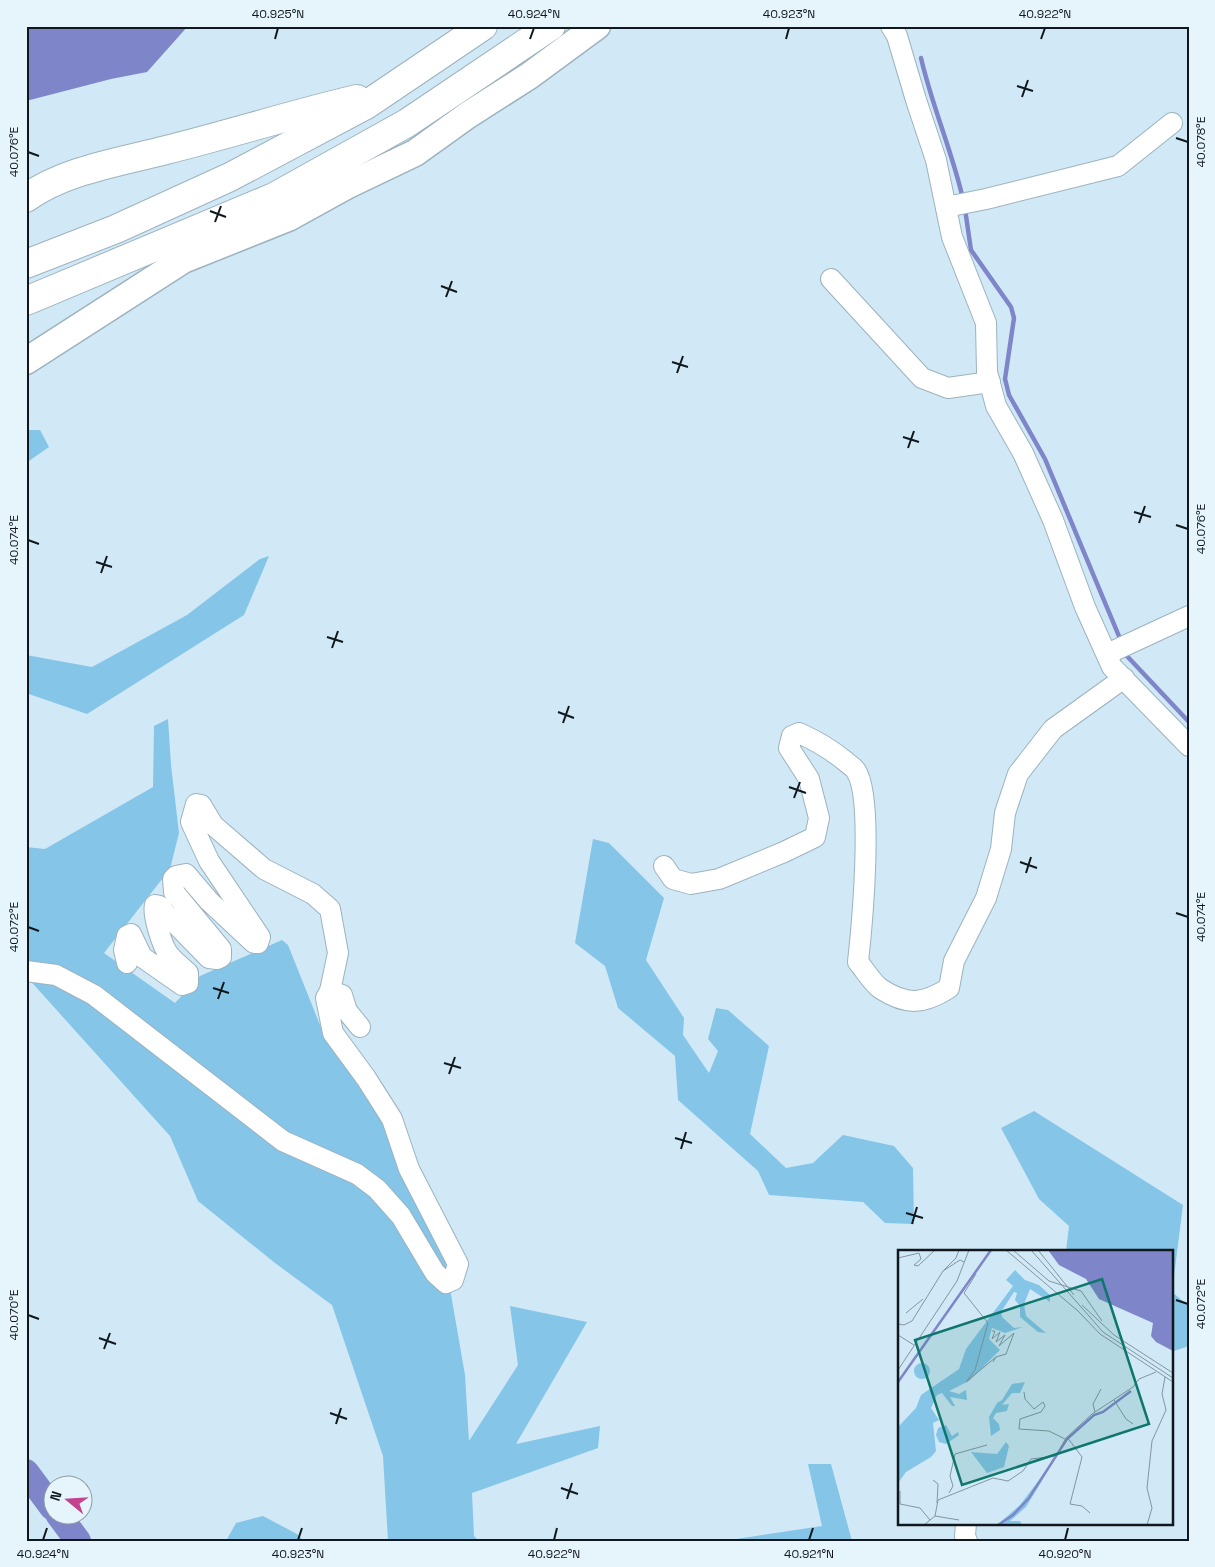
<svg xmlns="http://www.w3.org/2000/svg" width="1215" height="1567" viewBox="0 0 1215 1567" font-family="'Space Grotesk',sans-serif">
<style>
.green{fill:#85c5e7}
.water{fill:#7e85c9}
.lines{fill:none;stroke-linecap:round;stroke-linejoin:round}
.stream{stroke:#7e85c9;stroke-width:4.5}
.river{stroke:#7e85c9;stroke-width:26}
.minor-casing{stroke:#9cb2bf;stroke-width:22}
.major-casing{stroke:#9cb2bf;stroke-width:29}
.highway-casing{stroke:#9cb2bf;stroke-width:30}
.minor{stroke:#fff;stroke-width:20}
.major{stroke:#fff;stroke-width:26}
.highway{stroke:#fff;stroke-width:28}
.ticks{fill:none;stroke:#10181d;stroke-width:2}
.inset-river{fill:none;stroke:#7e85c9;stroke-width:2.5}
.inset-road{fill:none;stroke:#84959f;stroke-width:1}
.view{fill:#0f766e;fill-opacity:0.15;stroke:#0f766e;stroke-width:2.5}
.inset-edge{fill:none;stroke:#10181d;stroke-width:2.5}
.neatline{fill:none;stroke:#10181d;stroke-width:2}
.ticks-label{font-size:12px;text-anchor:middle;fill:#10181d}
</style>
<rect width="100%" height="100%" fill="#d1e9f6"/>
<g class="green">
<path d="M26,430h14l9,17 -23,16z"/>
<path d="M269,556l-25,59 -157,99 -61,-21v-38l66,12 95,-52 73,-56z"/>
<path d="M168,719l3,46 8,68 -9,36 -66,84 71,50 25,-27 82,-36 6,5 38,95 55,77 63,137 21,121 4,66 49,-76 -8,-59 77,16 -71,122 84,-18 -2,22 -126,45 2,43 5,5h-91l-5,-85 -51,-151 -57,-42 -77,-62 -28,-65 -144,-160v-129l19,2 108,-62 1,-61z"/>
<path d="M593,839l16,4 55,55 -18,62 38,58 -1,17 26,38 9,-22 -10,-12 8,-31 12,2 41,36 -19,88 36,34 27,-5 30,-28 51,11 19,22 1,56 -29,-1 -22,-21 -94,-7 -11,-24 -80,-71 -3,-44 -57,-48 -13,-42 -30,-23z"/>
<path d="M1034,1111l149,94 -11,87 17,14v40l-18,6v-101h-105l3,-25 -30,-27 -38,-71z"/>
<path d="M808,1464h23l21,77h-129l99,-15z"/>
<path d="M263,1516l34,18 7,7h-78l10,-18z"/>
</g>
<path class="water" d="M26,26h162l-41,46 -36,7 -85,22z"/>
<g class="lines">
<g class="stream">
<path d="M921,58c11,48 31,93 42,141"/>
<path d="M965,209l6,41 40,57 3,11 -9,61 4,16 36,64 76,182"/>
<path d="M1125,651l1,4 63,67"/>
</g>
<g class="river">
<path d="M26,1472l26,35"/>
<path d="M58,1514l20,27"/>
</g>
<defs>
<g id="minor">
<path d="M891,26l6,10 19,64 20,60 16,77 34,86 1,49 9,34 27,47 30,67 32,87 27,60 77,79"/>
<path d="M946,207l40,-8 132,-33 54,-43"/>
<path d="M831,279l91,99 26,10 42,-6"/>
<path d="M1107,654l82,-38"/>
<path d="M664,866l9,13 18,5 28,-5 65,-27 31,-15 4,-19 -10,-39 -20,-31 3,-12 7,-3c18,8 30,15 46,28 3,3 9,6 11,10 18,27 6,155 2,191 7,8 14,21 23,27 26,17 43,15 68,-1l5,-27 32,-63 15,-49 4,-36 13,-39 35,-45 71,-51"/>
<path d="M127,963l-3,-13 3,-14 4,-2 11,23 40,28 6,-2v-10c-7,-7 -16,-13 -21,-21 -5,-8 -15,-38 -12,-47l5,1 5,7 44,45 8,1 4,-2v-8l-47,-57 -1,-13 3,-3 10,-2 23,27 45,42h4l2,-6 -51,-76 -18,-39 5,-18 5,1 12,20 51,44 49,25 17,15 8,44 -8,38"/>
<path d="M26,971l30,4 38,20 189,146 74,33 20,15 24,27 34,57 11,10 7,-3 5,-16 -49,-95 -17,-50 -26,-41 -33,-45 -7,-35 4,-7 12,4 5,16 13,16"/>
<path d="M966,1523l-1,13 2,5"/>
</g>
<path id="major" d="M26,361l157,-101 105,-42 58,-32 69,-33 53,-38 61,-39 68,-50"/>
<g id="highway">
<path d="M26,198c39,-28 94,-36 140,-48 64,-16 127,-36 191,-51"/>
<path d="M26,264l90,-35 114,-52 136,-72 117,-79"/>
<path d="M26,301l248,-104 133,-74 144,-97"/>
</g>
</defs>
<use href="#minor" class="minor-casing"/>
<use href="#major" class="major-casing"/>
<use href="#highway" class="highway-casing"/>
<use href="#minor" class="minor"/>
<use href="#major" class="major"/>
<use href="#highway" class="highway"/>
</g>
<path class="ticks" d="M275,39l3,-11M530,39l4,-11M786,39l3,-11M1041,39l4,-11M1017,86l16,5M1022,97l6,-17M1176,138l12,4M28,152l11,4M210,211l16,6M215,222l6,-16M441,286l16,6M446,297l6,-16M672,362l16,5M677,373l6,-17M903,437l16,5M908,448l6,-17M1134,512l17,5M1139,523l6,-17M1176,525l12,4M28,540l11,4M96,562l16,5M101,573l6,-17M327,637l16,5M332,648l6,-17M558,712l16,6M563,723l6,-17M789,787l17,6M794,798l6,-16M1020,862l17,6M1026,873l5,-16M1176,913l12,4M28,927l11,4M213,988l16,5M218,999l6,-17M444,1063l17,5M449,1074l6,-17M675,1138l17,5M681,1149l5,-17M906,1213l17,5M912,1224l5,-17M1176,1300l12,4M28,1315l11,4M99,1338l17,6M104,1349l6,-16M330,1413l17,6M336,1424l5,-16M561,1488l17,6M567,1499l5,-16M43,1540l4,-12M298,1540l4,-12M554,1540l3,-12M809,1540l4,-12M1065,1540l3,-12"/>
<g transform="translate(898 1250)">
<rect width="275" height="275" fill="#d1e9f6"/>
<path d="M117,20l10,10 14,5 11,10v7l-20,-13 -6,15 2,12 20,17 -8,-1 -18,-15v-11l-5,-6 2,-7 -3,-1 -13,20 1,5 12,11 9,-1 -18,6 -13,-5 -3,11 11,11 -31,31 -20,10 10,3 7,-4 1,10 -17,-3 5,9h-3l-10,-13 -5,2 -6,13 8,12 -6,3 3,28 -5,6 -25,15 -8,11v-56l18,-19 5,-13 38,-26 7,-20 47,-63 -7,-6zM16 121a8 8 0 1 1 16 0a8 8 0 1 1-16 0ZM127,132l-5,11h-8l-10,12 7,-1 -2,7 -11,2 -3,5 6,6 1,6 -9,6 -2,-19 8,-14 5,-3 10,-16zM48,175l6,11 6,-4 1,3 -13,9 -7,-2 -3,-7 2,-7zM108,192l3,4 -5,21 -17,6 -16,-21 26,2zM157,209l-29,48 -16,14h10l2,4h-25l23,-20z" fill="#85c5e7"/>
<path d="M150,0h125v101l-17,-9 -5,-6 2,-13 -54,-24 -13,-20 -27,-14z" fill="#7e85c9"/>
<path class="inset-river" d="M0,132l93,-132M100,275l15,-10 16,-17 38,-59 27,-24 9,-3 28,-21"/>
<path class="inset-road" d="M61,0l-3,8 -13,13 17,-11 4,2M108,0l72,61 22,23 73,48M115,0l36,31 32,10 21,30M133,0l72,82 70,46M140,0l36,45M0,8l21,-5 2,6 -7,6 4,1 17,-16M78,24l-12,19 24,30 -13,47 -9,12 30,-25 -3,5M184,55l32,30 59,38M8,63l17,-14M0,74l6,1 8,-4 31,-50M94,81h3l-3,8 8,-7 -4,10 9,-7 -6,11 15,-13 -8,21 -10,3M0,85l16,10M0,120l59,-89 12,-31M126,142l1,7 9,10 9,-7 2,4 -4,6 -21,7 -1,10 30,2 16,8M216,150l12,19 7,5M197,162l-2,-8 8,-15M169,187l15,20 -12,47 12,2 8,7M35,230l5,4 -1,19M2,241v13l20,4 10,12M51,243l4,-7 -3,-10 5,-22 32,-9M37,266l24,4M26,275l11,-9 3,-16 55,-22 15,3 15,-10 8,-12 25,-3 10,-18 26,-24 41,-27 6,-8 17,-7M249,275l5,-17 -5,-20 5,-47 14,-31 -4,-16 3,-17"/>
<path class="view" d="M204,29l47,145 -187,61 -47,-145z"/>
<rect width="275" height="275" class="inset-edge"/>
</g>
<rect width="1215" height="1567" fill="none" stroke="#e6f4fc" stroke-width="55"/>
<g transform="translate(68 1500) rotate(288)"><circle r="24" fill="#e6f4fc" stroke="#909ca3"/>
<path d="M0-4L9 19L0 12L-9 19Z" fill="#c3438e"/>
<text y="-8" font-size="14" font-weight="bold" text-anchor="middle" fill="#10181d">N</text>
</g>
<rect x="28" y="28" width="1160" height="1512" class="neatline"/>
<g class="ticks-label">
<text x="278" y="18">40.925°N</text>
<text x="534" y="18">40.924°N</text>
<text x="789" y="18">40.923°N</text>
<text x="1045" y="18">40.922°N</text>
<text transform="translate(1201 142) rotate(-90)" y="4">40.078°E</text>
<text transform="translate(14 152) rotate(-90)" y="4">40.076°E</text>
<text transform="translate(1201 529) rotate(-90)" y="4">40.076°E</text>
<text transform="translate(14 540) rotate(-90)" y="4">40.074°E</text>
<text transform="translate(1201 917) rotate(-90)" y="4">40.074°E</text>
<text transform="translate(14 927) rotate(-90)" y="4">40.072°E</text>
<text transform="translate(1201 1304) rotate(-90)" y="4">40.072°E</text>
<text transform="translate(14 1315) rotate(-90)" y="4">40.070°E</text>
<text x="43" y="1558">40.924°N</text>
<text x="298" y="1558">40.923°N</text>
<text x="554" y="1558">40.922°N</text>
<text x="809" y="1558">40.921°N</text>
<text x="1065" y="1558">40.920°N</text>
</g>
</svg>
